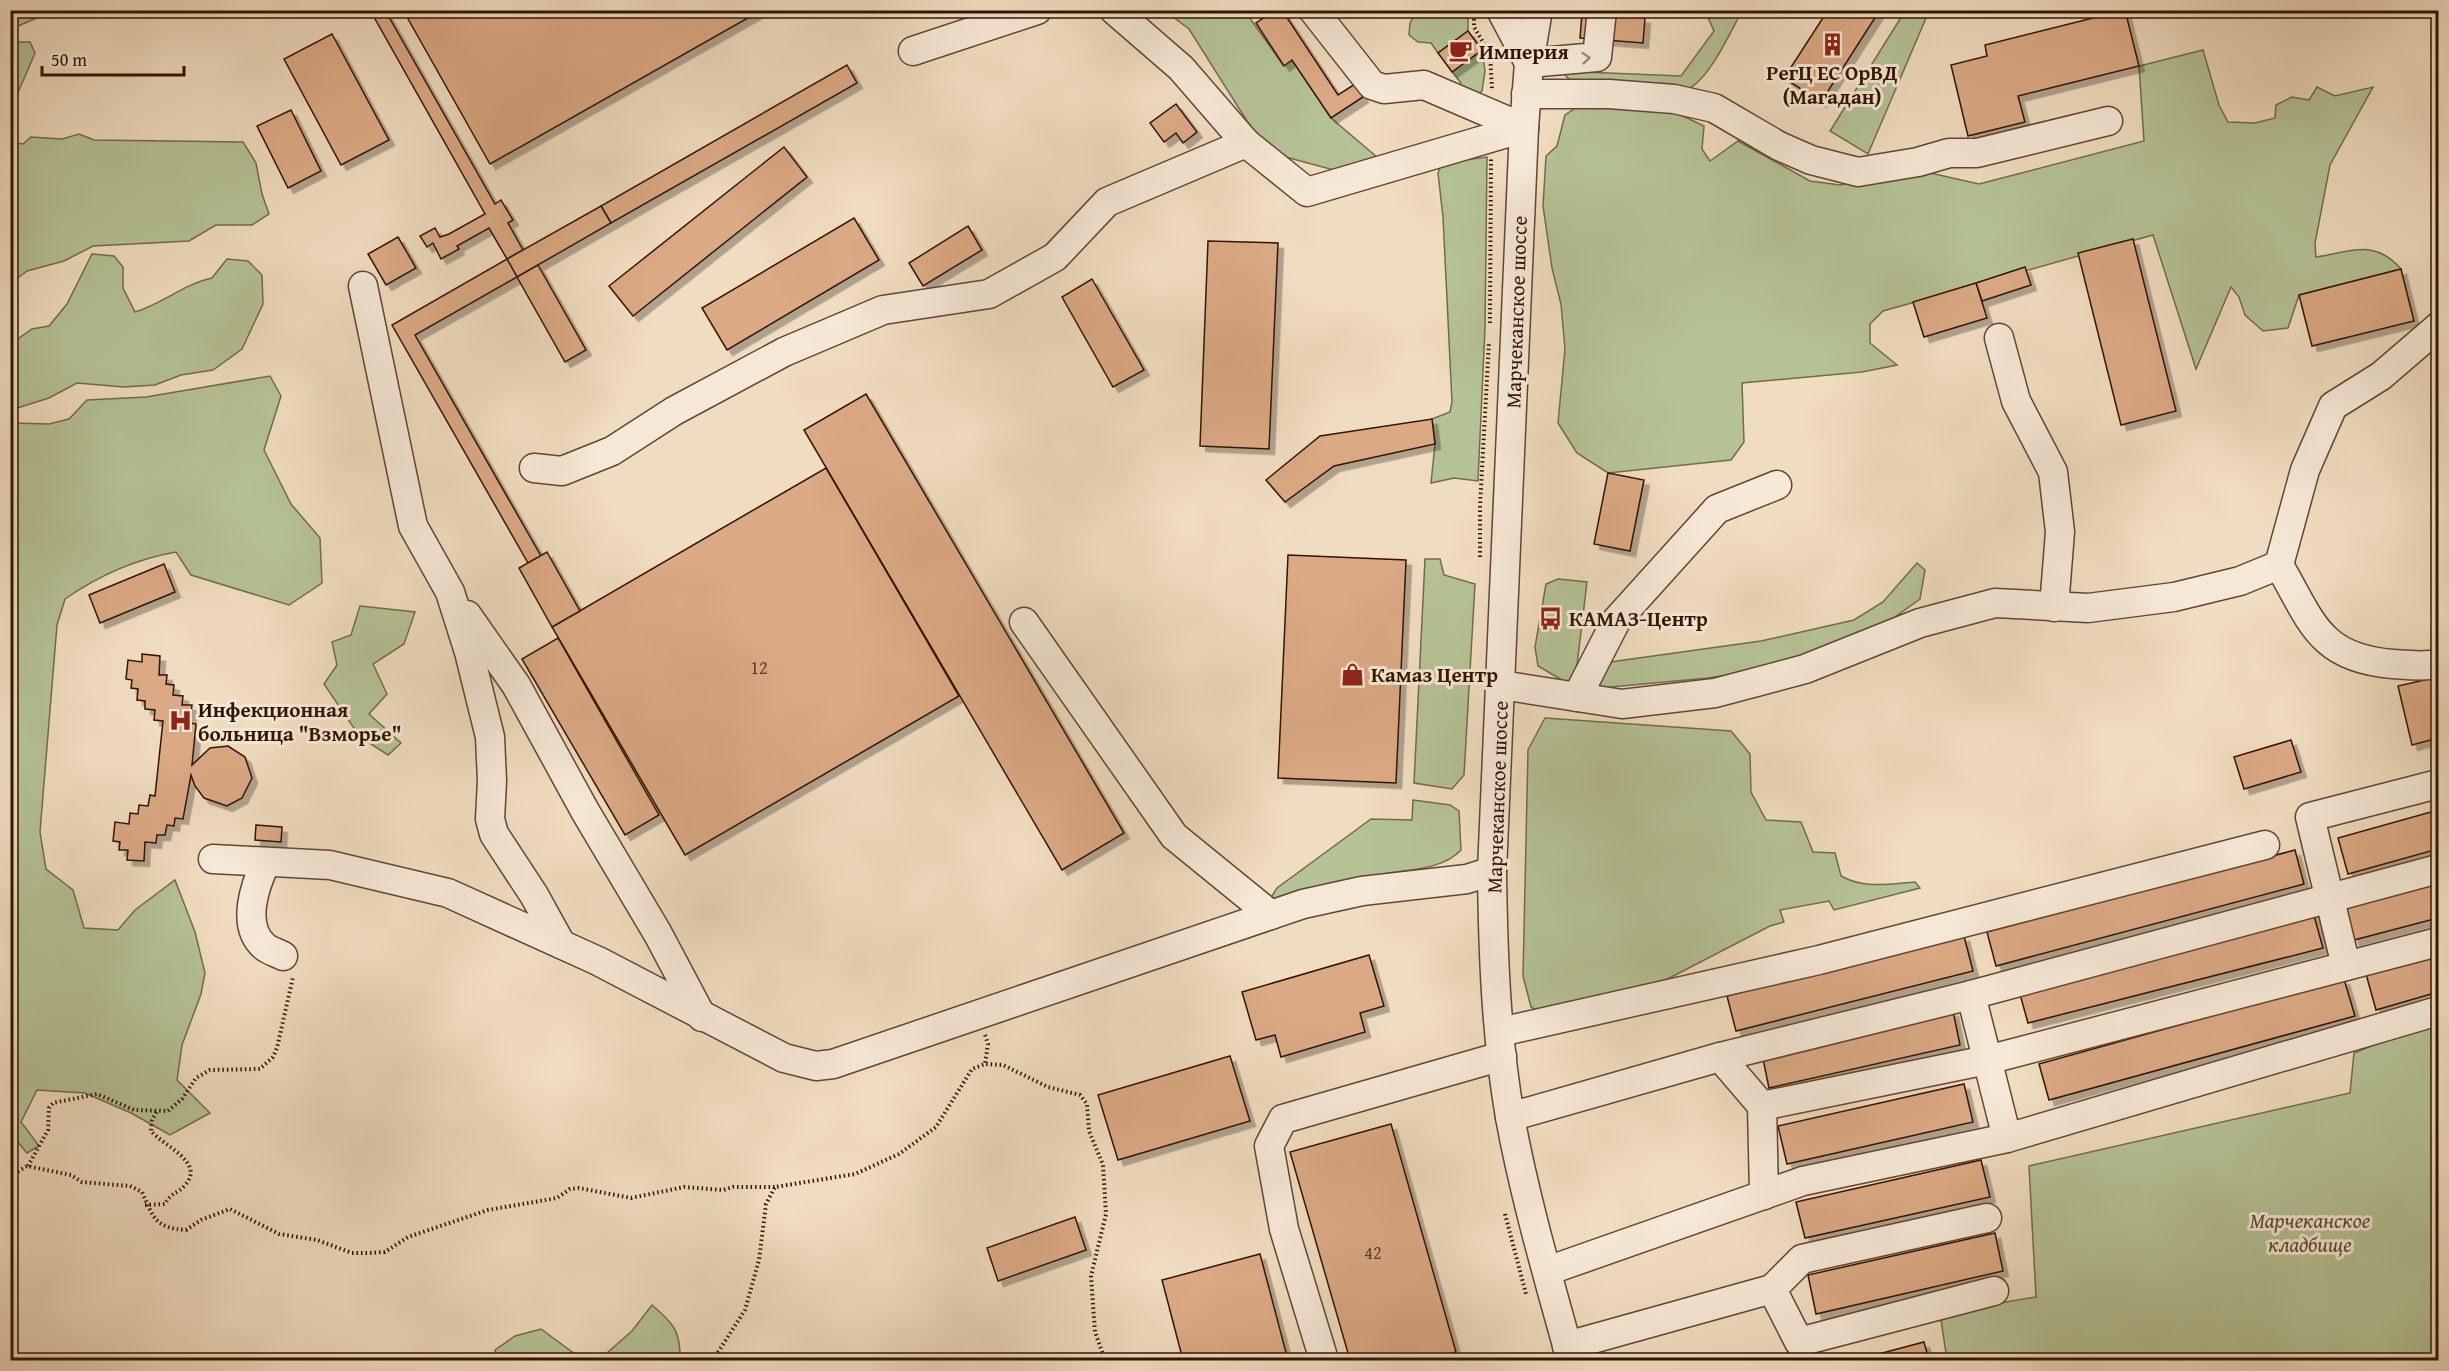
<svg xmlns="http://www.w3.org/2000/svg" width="2449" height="1371" viewBox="0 0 2449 1371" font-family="'Gentium Book Plus',serif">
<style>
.green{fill:#b5c296;stroke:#736b4c;stroke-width:1.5}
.building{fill:#dba984;stroke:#311403;stroke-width:1.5;filter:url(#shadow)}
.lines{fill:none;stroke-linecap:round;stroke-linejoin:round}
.minor-casing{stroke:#614632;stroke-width:31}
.path{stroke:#311403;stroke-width:4;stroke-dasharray:1.5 3;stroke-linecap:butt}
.minor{stroke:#f5e8d6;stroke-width:28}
.oneway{stroke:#9d8977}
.labels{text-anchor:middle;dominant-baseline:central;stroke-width:6;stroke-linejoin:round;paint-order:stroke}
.number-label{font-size:18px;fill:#5c3923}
.poi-label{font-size:21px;font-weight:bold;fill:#311403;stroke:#f5e8d6;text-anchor:start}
.street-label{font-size:21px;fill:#311403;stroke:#f5e8d6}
.park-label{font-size:21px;font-style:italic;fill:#59482f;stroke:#f5e8d6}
</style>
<defs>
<filter id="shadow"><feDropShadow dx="5.5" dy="5.5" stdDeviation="0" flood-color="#0004"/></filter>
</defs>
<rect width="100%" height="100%" fill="#f0dcc0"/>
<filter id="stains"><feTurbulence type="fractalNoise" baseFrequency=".00333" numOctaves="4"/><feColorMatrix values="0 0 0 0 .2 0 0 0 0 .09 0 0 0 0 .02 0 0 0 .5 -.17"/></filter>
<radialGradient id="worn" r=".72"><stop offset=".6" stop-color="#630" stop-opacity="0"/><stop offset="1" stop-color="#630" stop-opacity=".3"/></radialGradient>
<g class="green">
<path d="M11,10h42v1l-42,18z"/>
<path d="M1417,10l51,1v20l-30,22 -7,-10 -13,-1 -9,-7 1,-12z"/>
<path d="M1165,11h80l38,54 9,-5 39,58 47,40 -37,14 -59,-16 -25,-19 -68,-108z"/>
<path d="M1705,11h37c-12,21 -33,70 -56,79l-113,-7 -9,-9 19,-2 98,4 33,-45z"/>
<path d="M1905,11h24l-61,143 -38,-23z"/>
<path d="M18,42h12l5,11 -21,49 -3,1v-55z"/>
<path d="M1482,50l3,21 -3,20 -4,3 -19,-5 2,-6 -9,-11z"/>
<path d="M2203,50l16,55 9,17 27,1 20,-5 1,-13 16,-8 17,3 8,-13 18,9 38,-9 -43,78 -15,78 1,14c34,-5 58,-19 85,12l-102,26 -11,33 -25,3 -18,-16 -6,-18 -8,-10 -35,82 -43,-134 -270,76 -13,13v19l27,22 -35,7 -120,11 2,59 -13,18 -123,13 -31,-20 -19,-30 7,-74 -4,-45 -9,-36 -9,-62 3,-50 11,-10 8,-31 18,-12 83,5 38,18 -2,23 8,12 28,-20 72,40 30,4 77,-15 62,14 165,-43 -5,-75z"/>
<path d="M79,134l15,6 149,2 13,21 6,31 7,20 -17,11h-36l-27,16 -96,5 -29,15 -37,10 -16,12v-141l12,2 8,-7 31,2z"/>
<path d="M1487,157l-2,171 -7,153 -24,-3 -23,5 4,-39 -3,-25 18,-7 2,-10 -9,-185 -5,-44 4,-10z"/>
<path d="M92,254l22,2 9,11v21l12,24c27,-8 49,-28 77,-34l15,-19 21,2 14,14 1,29 -21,45 -29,21 -32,5 -26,10 -31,2 -47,-4 -28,15 -38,12v-66l21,-15 17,-3 18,-22z"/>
<path d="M270,376l11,20 -17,54 27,54 29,34 2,45 -33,22 -98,-30 -15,-23c-40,7 -78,24 -111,47l-8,26 -17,207 6,37 27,21 11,38 34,2 17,-20 40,-30 20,52 10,41 -4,21 -19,51 -5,35 33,33 -40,22 -39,-22 -46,-20 -48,-3 -16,32 18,24 -12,7 -17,-20 1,-710 38,1 20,-5 18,-19 59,-3z"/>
<path d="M1425,559h15l4,16 31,9 -11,191 -12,14 -38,-6z"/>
<path d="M1917,563l8,7 -5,29 -35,25 -99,42 -78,12 -108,10 -7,-8 10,-17 158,-22 93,-21 29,-18z"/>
<path d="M1558,579l29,3 -11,91 -9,10 -29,-17 -3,-19 11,-63z"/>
<path d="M360,606l55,6 -11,32 -31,20 14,30 -18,20 32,29 -13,12 -28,-18 -36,-53 13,-19 -5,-23 19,-7z"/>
<path d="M1545,718l186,13 19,23 1,38 15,28 35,2 12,30 22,1 6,23c23,13 48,8 74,6l5,6 -86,22 -5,-9 -49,9 4,12 -14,4 -118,61 -113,25 -8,-5 -8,-31 5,-226z"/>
<path d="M1413,800l37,5 9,6 2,39c-21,23 -64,19 -92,27 -31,8 -60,18 -90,27l-9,-5 7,-11 94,-69 41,1z"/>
<path d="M2438,1019v341h-491l-7,-47 96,-16 -7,-131 321,-73 4,-40z"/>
<path d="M652,1305c21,18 29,26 28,55h-81l33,-29z"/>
<path d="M541,1329l42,31h-86l-2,-10 20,-14z"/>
</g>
<g class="building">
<path d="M370,10h15l110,194 6,-4 12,20 -5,3 15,27 -16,9 -18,-31 -32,18 2,3 -18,10 -8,-16 -6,4 -7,-11 15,-8 5,9 9,-3 36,-20z"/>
<path d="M403,10h359l-272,154z"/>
<path d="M1275,10h7l56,85 17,-11 8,13 -32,21 -39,-58 -8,6 -28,-43z"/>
<path d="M1828,10h52l-59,92 -37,-24z"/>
<path d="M2125,10l14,56 -121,30 7,26 -57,14 -17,-71 36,-9 -2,-11z"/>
<path d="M1582,13l63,5 -2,25 -63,-5z"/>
<path d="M1468,31l14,19 -30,22 -14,-19z"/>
<path d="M332,34l57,106 -48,25 -57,-106z"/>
<path d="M847,65l10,18 -246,140 -10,-17z"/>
<path d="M1176,104l21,28 -14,11 -7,-10 -12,9 -14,-19z"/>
<path d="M291,110l30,61 -33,17 -31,-62z"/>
<path d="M784,147l23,30 -174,139 -24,-30z"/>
<path d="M601,206l10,17 -94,54 -10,-18z"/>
<path d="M854,218l25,42 -152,90 -25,-42z"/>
<path d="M968,226l14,24 -59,36 -14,-23z"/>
<path d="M398,237l18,31 -30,17 -18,-31z"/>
<path d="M2133,239l43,172 -55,14 -43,-172z"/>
<path d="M1208,241l70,2 -9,206 -69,-3z"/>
<path d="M507,259l10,18 -102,58 126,221 -13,7 -136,-238z"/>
<path d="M538,265l48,85 -21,12 -48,-85z"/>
<path d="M2025,267l6,18 -49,16 -6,-18z"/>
<path d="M2401,269l13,52 -102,25 -13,-51z"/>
<path d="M1092,279l52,91 -31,17 -51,-90z"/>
<path d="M1976,283l11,35 -63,19 -11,-35z"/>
<path d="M866,394l258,439 -62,37 -258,-440z"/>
<path d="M1432,419l3,25 -101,22 -49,36 -19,-22 54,-44z"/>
<path d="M826,468l133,228 -274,159 -133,-228z"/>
<path d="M1608,473l36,7 -14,71 -36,-7z"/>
<path d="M547,552l33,59 -28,16 -33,-59z"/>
<path d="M1288,555l118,5 -10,223 -118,-5z"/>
<path d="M164,564l11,28 -75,31 -11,-28z"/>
<path d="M558,638l101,177 -34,20 -103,-176z"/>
<path d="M142,654l18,2 -1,19h8l-1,9 8,1 -1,10 10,1 -1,9h10l-2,18 6,1 -4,41 18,-17 18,-2 17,11 7,21 -10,20 -15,8 -23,-8 -9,-12 -4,-11 -8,44 -8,-1 -1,8 -7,-1 -2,10h-8l-1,8 -11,-1 -1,19 -17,-1 1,-10h-9l1,-8 -7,-1 2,-19 14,2 1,-11 8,1 1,-9 9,1 2,-11 5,1 8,-75 -9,-1 1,-10 -10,-1v-8l-8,-1 1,-11 -7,-1 1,-8 -6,-1 2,-19 14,2z"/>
<path d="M2438,677v61l-26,7 -14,-59z"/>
<path d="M2291,740l10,32 -57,17 -10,-32z"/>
<path d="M2438,810v39l-90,25 -10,-36z"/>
<path d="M256,825l26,2 -1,15 -26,-2z"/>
<path d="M2295,850l9,34 -308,82 -9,-34z"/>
<path d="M2438,878v40l-84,22 -10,-38z"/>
<path d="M2313,912l10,36 -295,75 -10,-36z"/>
<path d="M1964,936l9,35 -237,60 -9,-35z"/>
<path d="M2438,953v39l-62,18 -10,-36z"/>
<path d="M1369,955l15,51 -24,7 5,19 -84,25 -6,-22 -19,5 -14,-48z"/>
<path d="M2344,979l11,37 -306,84 -10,-36z"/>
<path d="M1953,1011l7,34 -191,43 -7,-34z"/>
<path d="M1230,1056l20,65 -132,39 -20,-65z"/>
<path d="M1964,1084l9,38 -186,42 -9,-38z"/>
<path d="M1391,1124l65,228 -29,8h-77l-60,-208z"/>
<path d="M1981,1160l9,37 -185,41 -9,-36z"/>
<path d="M1075,1217l11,33 -88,31 -11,-33z"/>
<path d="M1995,1233l8,38 -187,43 -8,-39z"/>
<path d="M1260,1254l28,106h-105l-21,-80z"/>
<path d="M1924,1342l5,18h-73z"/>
</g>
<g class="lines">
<defs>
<g id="minor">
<path d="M1114,10l67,58 65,75 61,49 217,-64"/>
<path d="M1313,10l59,75 12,4 40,-4 100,43"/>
<path d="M1501,10l28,53 68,-6 5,-47"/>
<path d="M1538,10l-9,53 -5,65 -32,743c1,82 4,165 18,246 15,82 39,163 61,243"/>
<path d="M913,51l124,-41"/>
<path d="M1526,94h83l65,5 40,9 65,38 32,14 47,12 60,-10 31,-9h28l131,-32"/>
<path d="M363,286l50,240 37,66 19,60 21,85 2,44 -2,38 4,15 40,61 27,49"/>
<path d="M1999,338l17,63 37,71 7,60 -6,75"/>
<path d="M534,468l28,3 50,-20 62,-40 110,-59 99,-42 106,-16 66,-37 52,-55 139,-59"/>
<path d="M2279,565c33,57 40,93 114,99 15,1 30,3 45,0"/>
<path d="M467,615l49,70 69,126 73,123 44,83"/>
<path d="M1024,622l150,214 97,79"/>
<path d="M1501,685l121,19 93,-11 90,-24 115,-46 75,-20 93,5 86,-11 66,-16 39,-16 26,-95 28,-64 48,-30 57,-49"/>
<path d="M1577,697l39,-76 101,-112 60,-24"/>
<path d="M213,859l117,6 118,28 150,68 186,97 32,8 17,-2 470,-160 59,-13 105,-12 25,-8"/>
<path d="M266,862c-11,23 -26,64 -1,85 5,4 13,6 18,9"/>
<path d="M2346,966l-36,-149 128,-33"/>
<path d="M1500,1032l319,-72 446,-115"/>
<path d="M1720,1057l251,-62"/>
<path d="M1762,1106l2,89"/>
<path d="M1510,1117l210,-60 42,49 225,-46 451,-118"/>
<path d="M2007,1138l-36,-143 467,-126"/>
<path d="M1547,1271l256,-90 204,-43 431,-127"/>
<path d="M1772,1289l30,-30 185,-41"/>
<path d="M1567,1346l205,-57 27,53 195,-51"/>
<path d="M1324,1360l-40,-131 -15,-83 14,-27 219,-63"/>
</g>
</defs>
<use href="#minor" class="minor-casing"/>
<g class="path">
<path d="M1474,10v17l16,27 2,35"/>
<path d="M1490,323l1,-164"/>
<path d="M1480,557v-51l9,-164"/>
<path d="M985,1035l3,9 -3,20"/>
<path d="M28,1166l20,-36 1,-22 4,-5 44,-9 37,16 34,1 14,-12 14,-21 14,-8 50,-1 13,-12 4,-9 16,-71"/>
<path d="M10,1176l17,-10 44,9 11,7 48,4 12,6c11,24 12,36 44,38l15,-10 29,-11 49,25 38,6 35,13h17l16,-1 23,-15 80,-27 69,-12 13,-9 9,-1 52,10 53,-11 39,3 10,-3h42"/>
<path d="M145,1205l20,-1c7,-13 12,-9 20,-19 21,-23 -22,-39 -34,-54l1,-11 5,-9"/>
<path d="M1505,1214l21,80"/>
<path d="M713,1360l32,-50 14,-50 7,-56 9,-17 80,-13 44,-20 37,-27 36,-58 13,-5 18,1 45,22 32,8 7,9 2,27 14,34 3,49 -15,62 4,56 10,28"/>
</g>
<use href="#minor" class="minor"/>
</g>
<defs><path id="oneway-chevron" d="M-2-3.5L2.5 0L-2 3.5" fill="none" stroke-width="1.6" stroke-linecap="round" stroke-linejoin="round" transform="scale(1.5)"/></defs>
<use class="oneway" href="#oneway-chevron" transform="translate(1586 58) rotate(-5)"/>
<defs>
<symbol id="building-bare" viewBox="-9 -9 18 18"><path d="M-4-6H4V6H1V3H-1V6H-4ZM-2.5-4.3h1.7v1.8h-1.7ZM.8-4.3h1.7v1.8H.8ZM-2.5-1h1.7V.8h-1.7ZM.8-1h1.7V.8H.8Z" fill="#8f2418" stroke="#f5e8d6" stroke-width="2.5" paint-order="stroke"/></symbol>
<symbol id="cafe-bare" viewBox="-9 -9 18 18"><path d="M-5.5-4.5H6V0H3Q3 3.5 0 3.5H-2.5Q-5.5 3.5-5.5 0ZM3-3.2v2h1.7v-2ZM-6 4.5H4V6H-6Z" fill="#8f2418" stroke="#f5e8d6" stroke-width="2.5" paint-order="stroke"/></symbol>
<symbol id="bus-bare" viewBox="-9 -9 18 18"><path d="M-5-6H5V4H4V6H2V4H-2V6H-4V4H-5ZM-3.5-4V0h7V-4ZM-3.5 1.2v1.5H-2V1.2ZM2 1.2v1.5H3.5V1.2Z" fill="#8f2418" stroke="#f5e8d6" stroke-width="2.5" paint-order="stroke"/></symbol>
<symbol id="shop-bare" viewBox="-9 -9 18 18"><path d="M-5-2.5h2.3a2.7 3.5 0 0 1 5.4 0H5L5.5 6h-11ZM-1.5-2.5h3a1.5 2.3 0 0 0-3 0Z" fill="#8f2418" stroke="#f5e8d6" stroke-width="2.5" paint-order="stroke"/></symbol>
<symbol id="hospital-bare" viewBox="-9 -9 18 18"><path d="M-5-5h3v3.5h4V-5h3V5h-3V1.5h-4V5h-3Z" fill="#8f2418" stroke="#f5e8d6" stroke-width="2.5" paint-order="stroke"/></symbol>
</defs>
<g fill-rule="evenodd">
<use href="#building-bare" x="1816" y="28" width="33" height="33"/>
<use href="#cafe-bare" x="1444" y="34" width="33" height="33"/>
<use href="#bus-bare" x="1534" y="602" width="33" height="33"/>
<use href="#shop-bare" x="1336" y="658" width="33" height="33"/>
<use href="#hospital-bare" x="164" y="704" width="33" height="33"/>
</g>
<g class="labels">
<g class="number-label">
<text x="759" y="667">12</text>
<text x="1373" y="1252">42</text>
</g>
<g class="poi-label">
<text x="1479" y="51">Империя</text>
<text x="1832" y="72" text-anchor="middle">РегЦ ЕС ОрВД<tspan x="1832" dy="24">(Магадан)</tspan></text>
<text x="1569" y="618">КАМАЗ-Центр</text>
<text x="1371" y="674">Камаз Центр</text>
<text x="198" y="709">Инфекционная<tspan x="198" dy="24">больница "Взморье"</tspan></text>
</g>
<g class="street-label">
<text transform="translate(1516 312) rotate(-88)">Марчеканское шоссе</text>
<text transform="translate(1497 797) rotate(-88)">Марчеканское шоссе</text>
</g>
<g class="park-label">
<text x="2310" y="1220">Марчеканское<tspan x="2310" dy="24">кладбище</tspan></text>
</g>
</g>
<rect width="2449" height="1371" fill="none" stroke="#f0dcc0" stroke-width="36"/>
<rect x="12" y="12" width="2425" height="1347" fill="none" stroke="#311403" stroke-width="3"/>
<rect x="18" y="18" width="2413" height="1335" fill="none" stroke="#311403" stroke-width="1.5"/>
<path d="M42 66v9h142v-9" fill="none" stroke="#311403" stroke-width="3"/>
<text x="51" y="66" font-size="18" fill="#311403" stroke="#f5e8d6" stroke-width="4.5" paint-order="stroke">50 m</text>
<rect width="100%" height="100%" filter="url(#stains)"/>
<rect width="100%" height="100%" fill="url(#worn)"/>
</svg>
